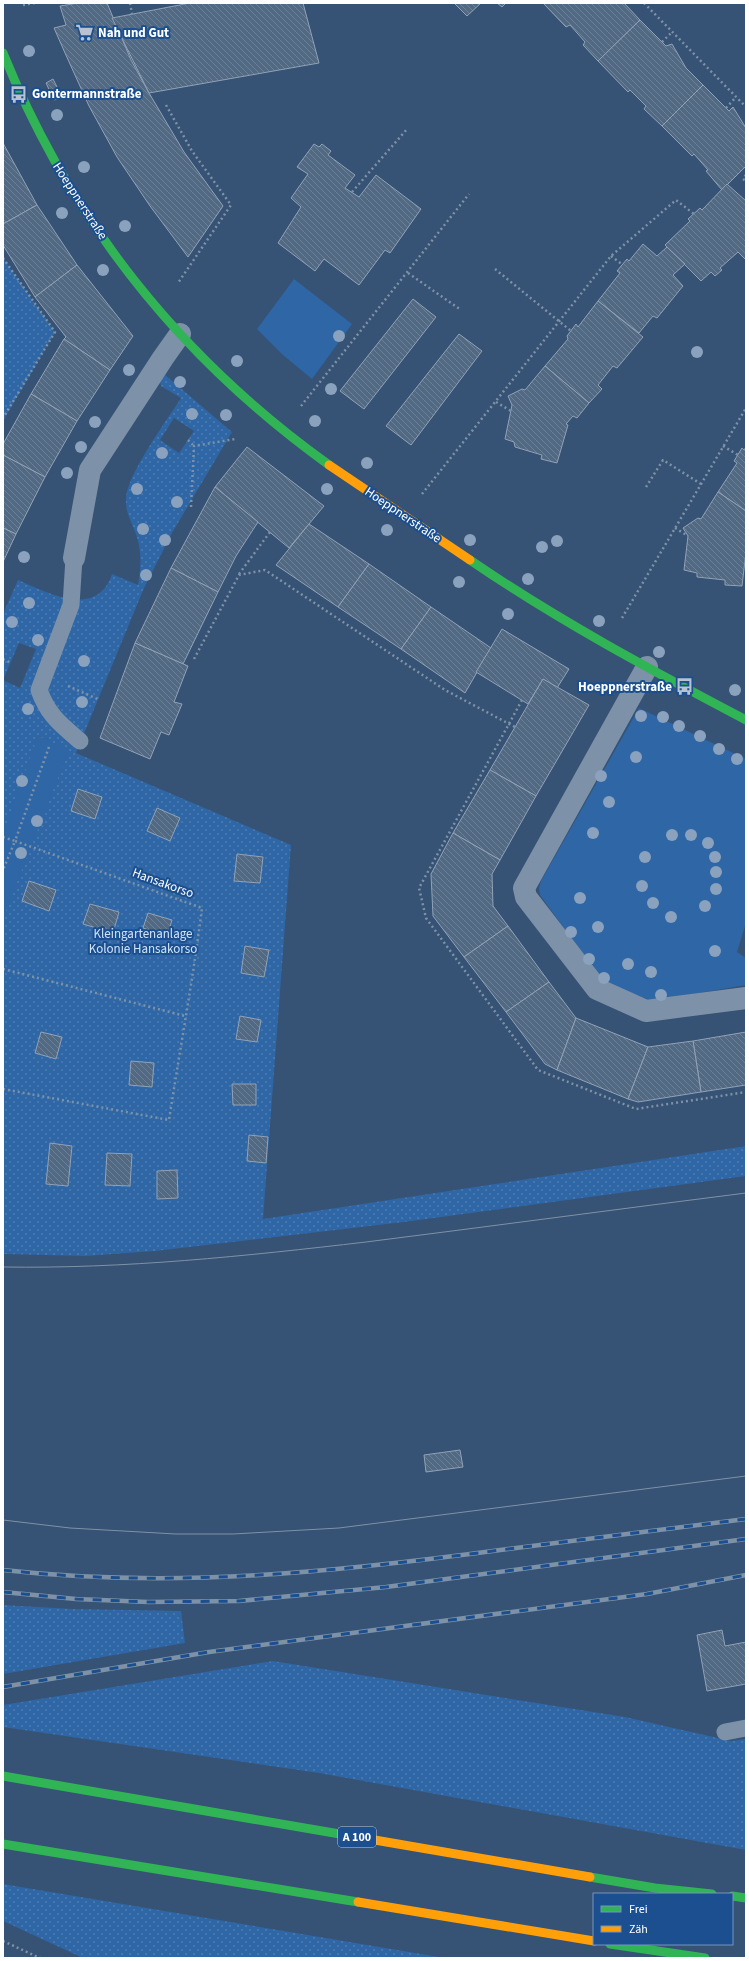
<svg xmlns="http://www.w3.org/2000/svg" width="749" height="1961" viewBox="0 0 749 1961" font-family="'Source Sans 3',sans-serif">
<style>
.grass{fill:url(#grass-dots);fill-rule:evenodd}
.park{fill:#2f66a5}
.building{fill:url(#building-back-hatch);stroke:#92a2b6}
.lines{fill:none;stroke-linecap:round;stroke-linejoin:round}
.path{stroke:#7d92a8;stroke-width:2.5;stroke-dasharray:2 3;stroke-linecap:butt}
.lane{stroke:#7d92a8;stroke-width:17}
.street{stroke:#7d92a8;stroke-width:22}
.fast{stroke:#30b455;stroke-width:9}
.slow{stroke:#ff9f0a;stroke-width:9}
.tram{stroke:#7e92a7;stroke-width:1}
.rail-casing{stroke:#7e92a7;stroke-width:4.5}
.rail{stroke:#1b4f8f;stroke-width:3;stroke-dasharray:9;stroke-linecap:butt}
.tree{fill:#8aa2be}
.labels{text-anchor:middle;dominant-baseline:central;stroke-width:4;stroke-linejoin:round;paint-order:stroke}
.shield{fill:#1b4f8f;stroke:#bbcadd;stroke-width:1}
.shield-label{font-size:12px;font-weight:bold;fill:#fff}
.poi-label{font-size:13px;font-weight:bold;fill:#fff;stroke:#1b4f8f;text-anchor:start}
.street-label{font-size:13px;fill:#fff;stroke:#1b4f8f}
.park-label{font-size:13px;fill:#cfe3fa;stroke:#1b4f8f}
</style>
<defs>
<pattern id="grass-dots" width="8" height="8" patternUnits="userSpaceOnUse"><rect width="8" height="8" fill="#2f66a5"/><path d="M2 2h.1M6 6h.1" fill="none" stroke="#4e7db2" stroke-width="1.8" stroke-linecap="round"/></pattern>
<pattern id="building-back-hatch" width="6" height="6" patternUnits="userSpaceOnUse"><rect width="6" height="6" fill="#526984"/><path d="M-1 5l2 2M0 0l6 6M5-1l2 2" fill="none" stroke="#6c8096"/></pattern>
</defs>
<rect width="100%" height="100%" fill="#365274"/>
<g class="grass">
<path d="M3,258l52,74 -52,89z"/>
<path d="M164,374l68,58 -60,101 -28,55 -68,165 215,92 -28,374 483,-73v30l-342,46 -249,29 -70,5 -82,-2v-640l15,-34c28,12 79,40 94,-6l26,11c3,-18 4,-33 -2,-51 -4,-11 -11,-22 -10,-35 0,-23 41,-79 55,-101l-20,-12 -1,-5zM174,418l20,13 -15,22 -19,-13zM19,643l17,6 -16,39 -17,-8z"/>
<path d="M3,1605l70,4 108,2 4,32 -182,31z"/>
<path d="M273,1661l352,56 106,24 15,-2v111l-427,-77 -316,-46v-22z"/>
<path d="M3,1884l442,74h-362l-80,-37z"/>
</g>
<g class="park">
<path d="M294,279l58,45 -40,55 -29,-24 -26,-26z"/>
<path d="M639,708l107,51v164l-9,29 9,6v27l-94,16 -49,-19 -63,-87 -1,-7 2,-7z"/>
<path d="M38,736l31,14 -66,168v-90h2z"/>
</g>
<g class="building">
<path d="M78,3h29l24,57 18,33 35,59 39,54 -35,51 -38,-51 -33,-49 -28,-51 -24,-53 -11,-25 12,-3 -6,-19z"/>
<path d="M190,3h113l16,60 -170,30 -37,-75z"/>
<path d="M454,3h27l-14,13z"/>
<path d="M497,3h9l-4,4z"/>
<path d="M543,3h81l16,17 -42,41 -15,-16 2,-3 -15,-17 -4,2z"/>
<path d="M640,20l26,26 6,-2 14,24 17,17 -41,41 -18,-17 2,-3 -16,-16 -2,2 -30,-31z"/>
<path d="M53,79l9,18 -8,3 -8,-17z"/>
<path d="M703,85l26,26 4,-4 13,21v38l-24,24 -16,-19 2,-1 -14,-16 -2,2 -30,-30z"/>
<path d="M3,143l34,62 -34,19z"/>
<path d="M314,144l5,3 3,-3 9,7 -3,4 27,20 -10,13 14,9 17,-22 45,34 -31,44 -5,-3 -26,35 -35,-26 -9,12 -37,-28 23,-36 -10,-9 17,-24 -11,-7z"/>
<path d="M727,184l19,17v56l-1,2 -7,-7 -18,16 2,2 -7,6 -4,-4 -10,9 -36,-36 25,-24 -2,-2 12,-11 2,2z"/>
<path d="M37,205l40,60 -42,32 -32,-52v-21z"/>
<path d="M643,244l14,12 10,-9 18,17 -12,11 10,11 -26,32 -4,-2 -14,17 -41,-32 22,-28 -3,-2 10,-12 2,2z"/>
<path d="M77,265l56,71 -23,34 -46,-31 2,-2 -31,-40z"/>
<path d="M413,299l23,18 -72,92 -24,-18z"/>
<path d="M598,301l45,36 -26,31 -4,-2 -15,19 4,4 -13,14 -44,-37 23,-27 -1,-3 9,-12 2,3z"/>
<path d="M459,334l23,17 -71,94 -25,-19z"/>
<path d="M64,339l46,31 -33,51 -46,-27z"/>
<path d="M545,366l44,37 -12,15 -4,-2 -7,8 2,1 -11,38 -16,-4 1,-4 -27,-8 -1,-5 -9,-3 7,-34 -4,-9 14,-7 3,1z"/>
<path d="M31,394l46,27 -32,56 -42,-22v-11z"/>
<path d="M247,447l77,59 -35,42 -74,-61z"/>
<path d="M746,447v64l-28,-19 19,-29 -3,-2 8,-13 2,2z"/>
<path d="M3,455l42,22 -29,57 -13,-6z"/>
<path d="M215,487l43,35 -22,34 -18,36 -47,-24z"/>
<path d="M718,492l28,19v41l-4,34 -17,-1v-5l-28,-3v-4l-13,-3 4,-34 -5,-8 15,-10 3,1z"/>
<path d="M309,524l60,40 -31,43 -62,-42z"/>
<path d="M3,528l13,6 -13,28z"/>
<path d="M369,564l62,43 -30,42 -63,-42z"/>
<path d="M171,568l47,24 -35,72 -48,-21z"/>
<path d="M431,607l60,41 -26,45 -64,-44z"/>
<path d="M502,629l67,40 -12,19 -14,-9 -15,25 -52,-32z"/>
<path d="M135,643l53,23 -14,36 8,2 -13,31 -8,-3 -11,27 -50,-21z"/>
<path d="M543,679l46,26 -53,91 -46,-26z"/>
<path d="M490,770l46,26 -36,64 -47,-27z"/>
<path d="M78,789l24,8 -7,22 -24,-8z"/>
<path d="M157,808l23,10 -10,23 -23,-10z"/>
<path d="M453,833l47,27 -8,14 1,32 15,20 -44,31 -31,-41 -2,-42z"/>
<path d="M237,854l26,3 -3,26 -26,-2z"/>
<path d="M29,881l27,9 -7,21 -27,-10z"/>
<path d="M90,904l29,8 -6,21 -30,-9z"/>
<path d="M148,913l24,7 -5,16 -24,-8z"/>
<path d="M508,926l41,56 -43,30 -42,-55z"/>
<path d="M245,946l24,4 -5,27 -23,-4z"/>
<path d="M549,982l27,36 -19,52 -12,-6 -39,-52z"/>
<path d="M240,1016l21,4 -4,22 -21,-3z"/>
<path d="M576,1018l72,29 -20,52 -71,-29z"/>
<path d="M41,1032l21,5 -6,22 -21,-6z"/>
<path d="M746,1032v53l-45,7 -8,-51z"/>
<path d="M693,1041l8,51 -63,10 -10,-3 20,-52z"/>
<path d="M131,1061l23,2 -2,24 -23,-2z"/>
<path d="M232,1084h24v21h-23z"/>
<path d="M249,1135l19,2 -2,26 -19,-2z"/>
<path d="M50,1143l22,3 -4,40 -22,-2z"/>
<path d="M107,1153l25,1 -2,32 -25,-1z"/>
<path d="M177,1170l1,28 -21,1v-28z"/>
<path d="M460,1450l3,17 -37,5 -2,-17z"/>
<path d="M722,1630l3,16 21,-4v42l-39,7 -10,-56z"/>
</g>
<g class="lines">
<g class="path">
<path d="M130,3l2,11"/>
<path d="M644,3l102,104"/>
<path d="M23,5l12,-2"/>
<path d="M662,42l10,-10"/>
<path d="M166,105l26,46 39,54 -53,78"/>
<path d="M726,108l10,-11"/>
<path d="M746,175l-3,4 3,2"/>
<path d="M352,192l56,-64"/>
<path d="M611,256l12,9"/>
<path d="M3,258l52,74 -52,86"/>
<path d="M495,269l76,62"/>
<path d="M408,273l53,37"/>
<path d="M496,402l15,9"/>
<path d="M301,406l168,-212"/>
<path d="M188,440l6,6"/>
<path d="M723,446l15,9"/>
<path d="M646,487l17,-27 38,24"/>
<path d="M422,494l189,-238 65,-56 18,14"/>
<path d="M191,507l3,-61 41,-7"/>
<path d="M675,528l13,8"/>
<path d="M239,574l31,-42"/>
<path d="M622,618l124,-210"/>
<path d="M3,659l8,4"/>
<path d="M194,659l45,-84 26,-5 180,120 70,37"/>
<path d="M68,686l32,14"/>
<path d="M522,700l-103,188 7,30 112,152 98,39 110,-17"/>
<path d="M3,837l12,4 -12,29"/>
<path d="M3,969l182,47"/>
<path d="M3,1089l166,31c11,-71 24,-141 33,-212l-187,-67 34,-94"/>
<path d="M3,1941l37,17"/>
</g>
<g class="lane">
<path d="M74,558l-3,47 -32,85c9,25 21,34 41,51"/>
<path d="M725,1732l21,-4"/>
</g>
<g class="street">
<path d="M74,558l16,-88 73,-112 17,-24"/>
<path d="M647,667l-123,221 2,9 71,92 49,22 100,-13"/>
</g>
<g class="fast">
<path d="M3,53c69,170 177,305 326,412"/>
<path d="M470,560c89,61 181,110 276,160"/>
<path d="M3,1776l360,62"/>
<path d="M3,1844l355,58"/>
<path d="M590,1877l65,11 57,6"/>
<path d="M732,1896l14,2"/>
<path d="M610,1944l95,14"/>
</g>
<g class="slow">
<path d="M329,465l141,95"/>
<path d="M363,1838l227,39"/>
<path d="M358,1902l236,39"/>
</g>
<g class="tram">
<path d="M3,1267c121,2 243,-11 363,-25 127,-16 253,-33 380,-49"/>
<path d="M3,1520l67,8 106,6h57l106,-6 407,-52"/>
</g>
<defs>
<g id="rail">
<path d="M3,1570c172,19 334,2 505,-21 79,-10 159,-20 238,-30"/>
<path d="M3,1592l73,7 72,3 91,-1 147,-14 360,-48"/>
<path d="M3,1687l206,-35 438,-58 99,-19"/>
</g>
</defs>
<use href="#rail" class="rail-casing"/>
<use href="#rail" class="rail"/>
</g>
<g class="tree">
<circle cx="29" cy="51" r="6"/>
<circle cx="57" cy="115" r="6"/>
<circle cx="84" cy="167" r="6"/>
<circle cx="62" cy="213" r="6"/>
<circle cx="125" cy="226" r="6"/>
<circle cx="103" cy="270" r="6"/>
<circle cx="339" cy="336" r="6"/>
<circle cx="697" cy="352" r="6"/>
<circle cx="237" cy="361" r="6"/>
<circle cx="129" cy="370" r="6"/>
<circle cx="180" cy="382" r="6"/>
<circle cx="331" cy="389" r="6"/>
<circle cx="192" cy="414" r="6"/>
<circle cx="226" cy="415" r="6"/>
<circle cx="315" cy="421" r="6"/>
<circle cx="95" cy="422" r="6"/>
<circle cx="81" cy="447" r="6"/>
<circle cx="162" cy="453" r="6"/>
<circle cx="367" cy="463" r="6"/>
<circle cx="67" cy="473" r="6"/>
<circle cx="137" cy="489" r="6"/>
<circle cx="327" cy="489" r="6"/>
<circle cx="177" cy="502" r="6"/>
<circle cx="143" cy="529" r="6"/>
<circle cx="387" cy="530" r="6"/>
<circle cx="165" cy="540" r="6"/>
<circle cx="470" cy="540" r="6"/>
<circle cx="557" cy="541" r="6"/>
<circle cx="542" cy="547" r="6"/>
<circle cx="24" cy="557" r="6"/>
<circle cx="146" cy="575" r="6"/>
<circle cx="528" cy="579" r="6"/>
<circle cx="459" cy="582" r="6"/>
<circle cx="29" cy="603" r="6"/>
<circle cx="508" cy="614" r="6"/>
<circle cx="599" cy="621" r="6"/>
<circle cx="12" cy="622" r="6"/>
<circle cx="38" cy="640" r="6"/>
<circle cx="659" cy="652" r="6"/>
<circle cx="84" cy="661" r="6"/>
<circle cx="735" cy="690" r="6"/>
<circle cx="82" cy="702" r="6"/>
<circle cx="28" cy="709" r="6"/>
<circle cx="641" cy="716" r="6"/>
<circle cx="663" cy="717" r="6"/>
<circle cx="679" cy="726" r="6"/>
<circle cx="700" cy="736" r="6"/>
<circle cx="719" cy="749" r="6"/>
<circle cx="636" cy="757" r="6"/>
<circle cx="737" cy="759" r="6"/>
<circle cx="601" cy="776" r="6"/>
<circle cx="22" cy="781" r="6"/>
<circle cx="609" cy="802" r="6"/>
<circle cx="37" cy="821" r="6"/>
<circle cx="593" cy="833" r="6"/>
<circle cx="672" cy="835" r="6"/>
<circle cx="691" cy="835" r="6"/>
<circle cx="708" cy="843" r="6"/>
<circle cx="21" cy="853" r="6"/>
<circle cx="645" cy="857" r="6"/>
<circle cx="715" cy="857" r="6"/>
<circle cx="716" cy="872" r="6"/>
<circle cx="642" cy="886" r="6"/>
<circle cx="716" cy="889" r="6"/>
<circle cx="580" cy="898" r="6"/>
<circle cx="653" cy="903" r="6"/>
<circle cx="705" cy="906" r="6"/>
<circle cx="671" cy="917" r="6"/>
<circle cx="598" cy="927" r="6"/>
<circle cx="571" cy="932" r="6"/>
<circle cx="715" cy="951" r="6"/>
<circle cx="589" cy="959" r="6"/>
<circle cx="628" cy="964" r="6"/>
<circle cx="651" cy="972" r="6"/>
<circle cx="604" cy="978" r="6"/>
<circle cx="661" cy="995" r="6"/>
</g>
<defs>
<symbol id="supermarket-bare" viewBox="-9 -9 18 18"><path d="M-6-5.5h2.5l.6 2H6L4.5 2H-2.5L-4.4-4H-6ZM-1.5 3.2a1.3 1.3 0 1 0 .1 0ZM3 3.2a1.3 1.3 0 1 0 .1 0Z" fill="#b9c2ce" stroke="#1b4f8f" stroke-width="2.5" paint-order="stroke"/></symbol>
<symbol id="bus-bare" viewBox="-9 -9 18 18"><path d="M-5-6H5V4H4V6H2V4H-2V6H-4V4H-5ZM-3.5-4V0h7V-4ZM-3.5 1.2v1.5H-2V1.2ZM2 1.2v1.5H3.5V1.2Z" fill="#b9c2ce" stroke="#1b4f8f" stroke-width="2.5" paint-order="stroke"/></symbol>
</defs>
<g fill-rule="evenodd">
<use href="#supermarket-bare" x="72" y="20" width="25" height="25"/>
<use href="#bus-bare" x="6" y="82" width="25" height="25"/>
<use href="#bus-bare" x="672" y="674" width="25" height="25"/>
</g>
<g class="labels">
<rect class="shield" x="338" y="1827" width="38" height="20" rx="3"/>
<g class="shield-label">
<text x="357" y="1837">A 100</text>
</g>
<g class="poi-label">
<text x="98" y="33">Nah und Gut</text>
<text x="32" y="94">Gontermannstraße</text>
<text x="672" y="687" text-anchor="end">Hoeppnerstraße</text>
</g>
<g class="street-label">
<text transform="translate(80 201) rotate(57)">Hoeppnerstraße</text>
<text transform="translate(403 515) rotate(34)">Hoeppnerstraße</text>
<text transform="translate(163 883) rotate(20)">Hansakorso</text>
</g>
<g class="park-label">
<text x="143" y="934">Kleingartenanlage<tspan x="143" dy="15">Kolonie Hansakorso</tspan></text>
</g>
</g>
<rect width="749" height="1961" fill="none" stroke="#ffffff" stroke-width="8"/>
<rect x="593" y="1893" width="140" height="52" fill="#1b4f8f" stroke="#7695bc"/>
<rect x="601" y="1906" width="20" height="6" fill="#30b455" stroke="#7695bc"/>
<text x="629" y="1913" font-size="12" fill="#ffffff">Frei</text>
<rect x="601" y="1926" width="20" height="6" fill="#ff9f0a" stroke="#7695bc"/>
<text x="629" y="1933" font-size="12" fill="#ffffff">Zäh</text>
</svg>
